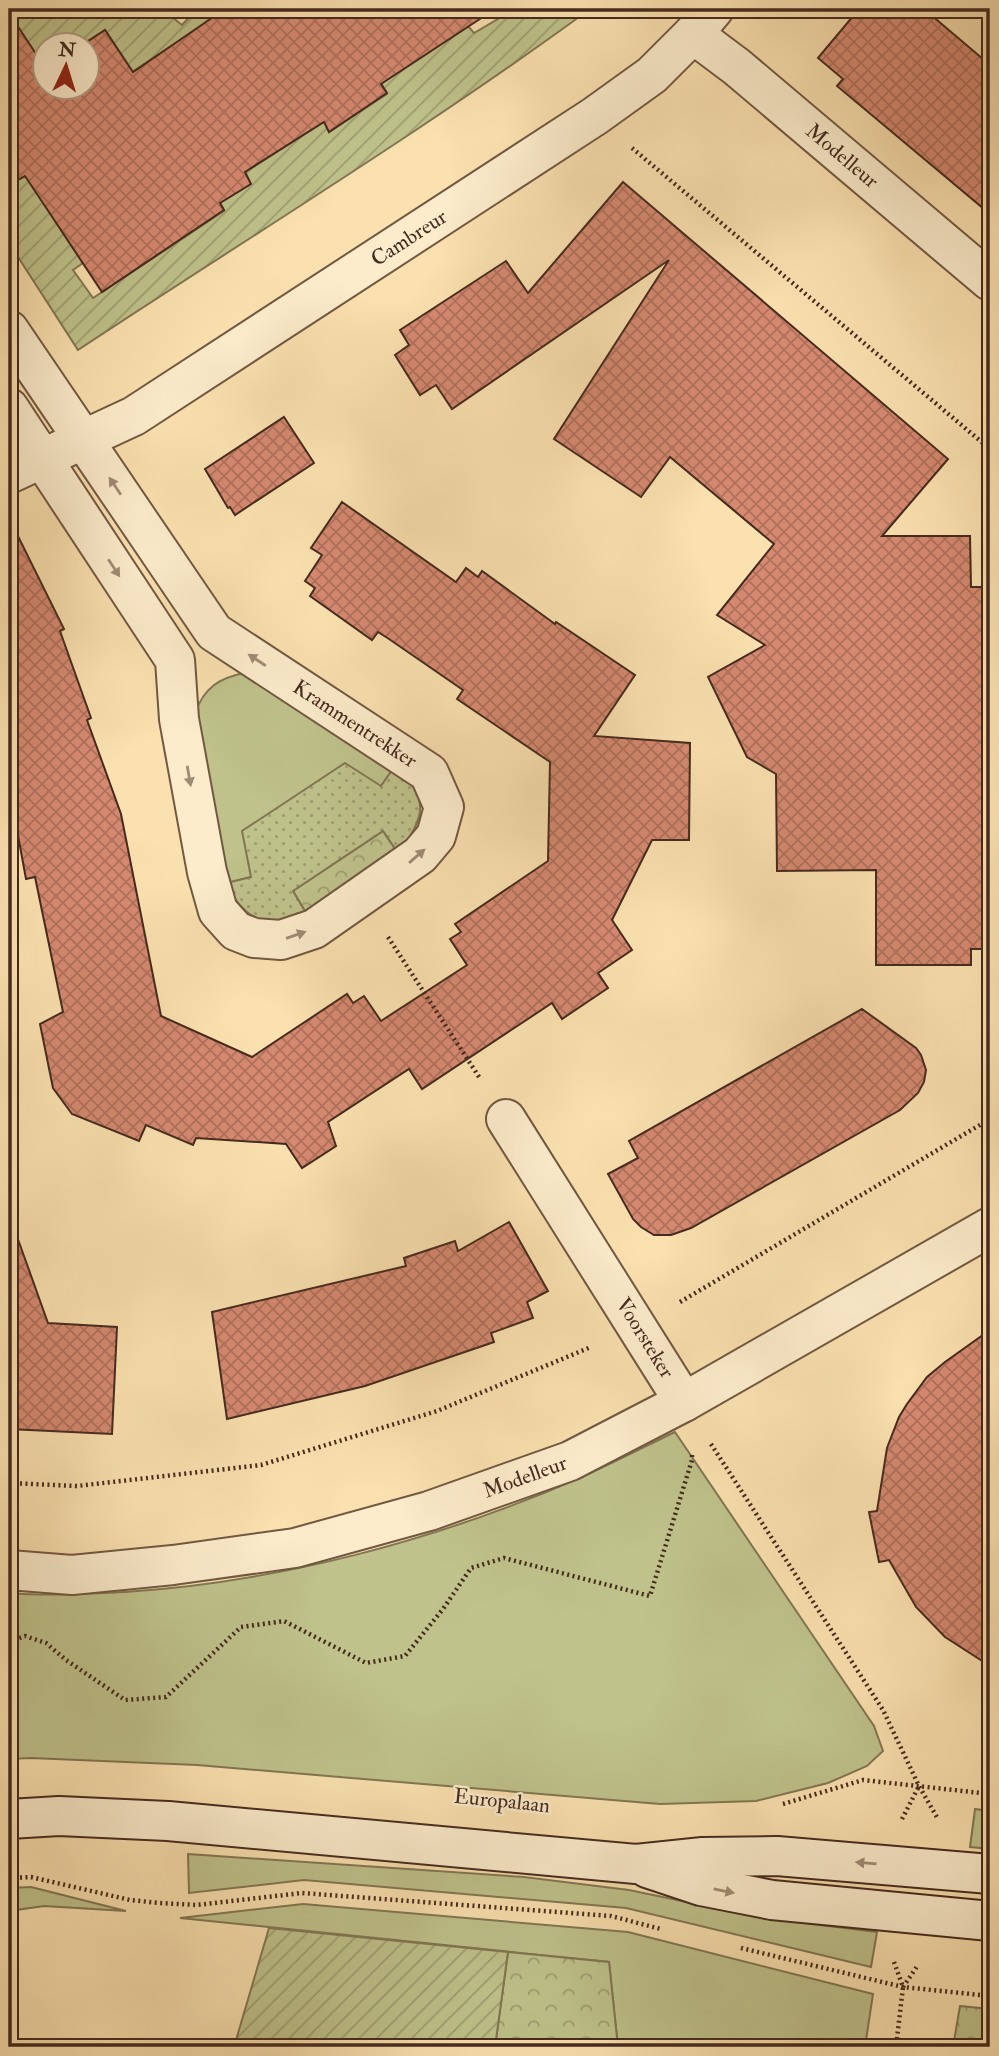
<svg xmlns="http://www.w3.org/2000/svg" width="999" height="2056" viewBox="0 0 999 2056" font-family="'IM FELL Double Pica',serif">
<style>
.grass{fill:#bfc28b;stroke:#827654;stroke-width:2}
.forest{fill:url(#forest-crowns);stroke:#827654;stroke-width:2}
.park{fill:url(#park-dots);stroke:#827654;stroke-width:2}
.garden{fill:url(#garden-furrows);stroke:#827654;stroke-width:2}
.building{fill:url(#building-cross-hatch);stroke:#452a1e;stroke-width:2}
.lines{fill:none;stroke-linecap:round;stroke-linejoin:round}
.street-casing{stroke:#725842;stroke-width:42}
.secondary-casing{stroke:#452a1e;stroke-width:42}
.path{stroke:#452a1e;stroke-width:4.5;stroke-dasharray:2 3.5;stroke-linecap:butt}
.street{stroke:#fceccc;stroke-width:38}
.secondary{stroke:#fceccc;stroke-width:38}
.oneway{fill:#a08b75}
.labels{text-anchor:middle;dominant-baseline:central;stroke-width:5;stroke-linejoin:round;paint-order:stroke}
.street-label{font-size:21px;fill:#452a1e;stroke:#fceccc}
</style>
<defs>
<pattern id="forest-crowns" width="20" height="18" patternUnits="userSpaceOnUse" patternTransform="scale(1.75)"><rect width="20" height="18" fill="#bfc28b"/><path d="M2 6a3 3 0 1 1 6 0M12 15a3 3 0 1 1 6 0" fill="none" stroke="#9d9e71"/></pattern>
<pattern id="park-dots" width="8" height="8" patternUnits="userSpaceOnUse" patternTransform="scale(1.75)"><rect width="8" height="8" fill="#bfc28b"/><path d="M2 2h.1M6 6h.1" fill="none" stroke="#9d9e71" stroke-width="1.8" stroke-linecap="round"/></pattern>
<pattern id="garden-furrows" width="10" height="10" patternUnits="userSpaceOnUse" patternTransform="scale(1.75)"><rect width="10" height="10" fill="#bfc28b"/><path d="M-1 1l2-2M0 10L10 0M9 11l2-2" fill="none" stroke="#9d9e71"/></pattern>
<pattern id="building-cross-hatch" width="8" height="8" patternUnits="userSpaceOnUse" patternTransform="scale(1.75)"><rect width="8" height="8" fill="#d68971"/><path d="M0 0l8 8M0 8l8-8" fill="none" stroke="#af705c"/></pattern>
</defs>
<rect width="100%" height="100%" fill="#fbe1b0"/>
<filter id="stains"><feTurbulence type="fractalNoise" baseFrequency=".00286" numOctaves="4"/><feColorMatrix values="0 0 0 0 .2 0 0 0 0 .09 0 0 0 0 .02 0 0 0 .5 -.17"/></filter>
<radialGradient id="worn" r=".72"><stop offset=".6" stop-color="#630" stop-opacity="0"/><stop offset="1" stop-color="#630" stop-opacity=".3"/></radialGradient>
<g class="grass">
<path d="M244,673l151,93 -14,20 -130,91 -24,6 -32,-170c9,-25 24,-35 49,-40z"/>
<path d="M675,1432l199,294 9,25 -16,15 -39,17 -72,18 -96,3 -463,-39 -166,-7 -22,1v-166c39,3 77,1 116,-1 154,-10 308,-51 450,-112 34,-15 67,-32 100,-48z"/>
<path d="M975,1809l15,2v38l-20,-2z"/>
<path d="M188,1854l336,23 105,13 135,28 113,14 -6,35 -245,-59 -322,-28 -115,13z"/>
<path d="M31,1887l95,24 -82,-5 -35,5v-23z"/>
<path d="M303,1904l325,28 245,62 -8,53h-247l-9,-85 -429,-44z"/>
</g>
<g class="forest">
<path d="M383,831l15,22 -92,60 -13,-22z"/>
<path d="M508,1952l101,10 9,85h-123z"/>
<path d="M960,2006l30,3v38h-37z"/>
</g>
<path class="park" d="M345,763l36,23 14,-20c35,32 31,52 3,87l-15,-22 -90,60 13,22c-8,3 -17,8 -26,9 -26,4 -45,-18 -53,-39l24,-6 -9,-46z"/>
<g class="garden">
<path d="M9,9h153l20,16 15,-16h42l36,55 -105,-17 -38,25 -27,-42 -24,15 -35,1 -1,23 -36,-56z"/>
<path d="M515,9h75c-165,121 -341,228 -512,341l-69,-107v-71l6,9 11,-5 57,87 -10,7 20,28 131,-87 -4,-8 29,-18 -10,-9 88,-57 2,13 58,-38 -6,-11 87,-57 6,7z"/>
<path d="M269,1928l239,24 -13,95h-261z"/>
</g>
<g class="building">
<path d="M225,9h270l-114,75 6,9 -58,39 -5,-10 -79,50 6,12 -31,19 4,7 -122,82 -77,-116 -16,9v-172l37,56v19h42v-42h-7l24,-16 28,42z"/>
<path d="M859,9h65l66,56v149l-153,-128 6,-7 -25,-21z"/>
<path d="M623,182l325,277 -66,77h88l1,51h11l1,362h-12v16h-95v-95l-99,1 -1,-97 -29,-17 -39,-80 57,-32 -48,-30 57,-71 -104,-87 -29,40 -87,-58 115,-179 -217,149 -16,-24 -16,10 -25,-40 14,-10 -9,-15 106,-69 22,32z"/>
<path d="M284,417l30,46 -79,52 -5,-8 -2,1 -23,-39z"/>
<path d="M342,502l114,80 10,-14 12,9 4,-6 73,53 1,-2 79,53 -41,61 96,7 -1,97h-37l-40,80 20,30 -34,23 10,15 -46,31 -10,-16 -130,86 -13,-20 -81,53 8,24 -34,22 -16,-24 -90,-6 -3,7 -47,-20 -7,16 -67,-27 -19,-26 -13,-64 23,-12 -28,-135 -9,2 -9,-49 -8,2v-314l55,111 -4,2 31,87 -4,2 34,94 40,202 91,41 95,-63 6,9 11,-7 17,25 86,-56 -17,-26 11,-7 -6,-8 93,-63 2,-99 -93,-63 6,-9 -74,-51 -11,-7 -6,8 -62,-44 5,-8 -10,-7 17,-26 -11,-7z"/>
<path d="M862,1009l54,39 5,7 5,15 -2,12 -6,11 -18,17 -209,118 -20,7h-17l-13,-8 -8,-8 -25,-45 30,-16 -9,-17z"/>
<path d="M509,1222l39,69 -21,11 6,16 -42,15 3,9 -129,44 -138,33 -15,-107 194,-46 -2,-8 51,-17 3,10z"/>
<path d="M15,1231l33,92 69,4 -5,107 -103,-5v-197z"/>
<path d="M990,1330v336l-45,-29 -29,-30 -27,-47 -10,2 -10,-50 8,-1 10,-63 12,-31 8,-13 20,-27 18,-15z"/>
</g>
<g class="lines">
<defs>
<g id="street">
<path d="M693,34l44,33 253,214"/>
<path d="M9,330l205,302 215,141 15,34 -8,29 -16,19 -106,74 -33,11 -27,-2 -18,-7 -18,-20 -11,-39 -28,-153 -4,-59 -166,-252"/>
<path d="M9,474l125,-58 461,-300 57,-41 41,-41 21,-25"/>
<path d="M506,1119l178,283"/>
<path d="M9,1570l63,5 101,-10 122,-17 134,-37 141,-50 114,-59 306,-175"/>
</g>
<g id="secondary">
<path d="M9,1819l50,-3 109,5 468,43 67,-7 74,-1 213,18"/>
<path d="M647,1868l54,18 71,14 218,21"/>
</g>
</defs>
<use href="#street" class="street-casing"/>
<use href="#secondary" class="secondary-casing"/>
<g class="path">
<path d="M632,148l358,301"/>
<path d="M388,937l93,143"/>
<path d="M680,1302l310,-183"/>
<path d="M711,1444l172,266 36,76 19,33"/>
<path d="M9,1483l68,3 184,-21 176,-54 154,-64"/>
<path d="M9,1642l16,-6 21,7 20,17 59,40 41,-3 75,-70 43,-6 82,42 39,-7 38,-47 28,-41 33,-10 146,38 42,-136v-5"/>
<path d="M783,1804l80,-24 127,14"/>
<path d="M902,1819l17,-33"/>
<path d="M9,1878l22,-1 99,23 29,3 38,2 105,-12 309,23 50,13"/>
<path d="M741,1948l162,39 87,9"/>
<path d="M894,1962l9,25 -7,60"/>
<path d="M903,1987l15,-22"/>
</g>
<use href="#street" class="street"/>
<use href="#secondary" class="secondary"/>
</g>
<defs><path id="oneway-solid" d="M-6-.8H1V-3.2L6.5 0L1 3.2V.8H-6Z" transform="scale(1.75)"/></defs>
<g class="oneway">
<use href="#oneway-solid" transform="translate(115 486) rotate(-124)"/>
<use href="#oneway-solid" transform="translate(114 568) rotate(57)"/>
<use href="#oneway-solid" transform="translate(257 660) rotate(-147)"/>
<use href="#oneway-solid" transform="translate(189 776) rotate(80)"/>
<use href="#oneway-solid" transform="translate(417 856) rotate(-41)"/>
<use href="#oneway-solid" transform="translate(296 935) rotate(-19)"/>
<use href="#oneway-solid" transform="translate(866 1863) rotate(-175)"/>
<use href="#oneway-solid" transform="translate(724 1891) rotate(11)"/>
</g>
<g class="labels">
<g class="street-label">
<text transform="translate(842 156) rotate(40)">Modelleur</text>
<text transform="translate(409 238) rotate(-33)">Cambreur</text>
<text transform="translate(355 724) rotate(33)">Krammentrekker</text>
<text transform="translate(645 1338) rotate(58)">Voorsteker</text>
<text transform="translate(525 1477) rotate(-20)">Modelleur</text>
<text transform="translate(502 1801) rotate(6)">Europalaan</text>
</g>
</g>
<rect width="999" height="2056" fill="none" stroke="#fbe1b0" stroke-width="35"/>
<rect x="10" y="10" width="978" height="2035" fill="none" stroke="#452a1e" stroke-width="3.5"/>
<rect x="18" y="18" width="964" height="2021" fill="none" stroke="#452a1e" stroke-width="2"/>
<g transform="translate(66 66) rotate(4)"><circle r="33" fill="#fceccc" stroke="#b39e86" stroke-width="2"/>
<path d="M0-5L12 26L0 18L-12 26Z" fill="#8f2418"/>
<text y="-10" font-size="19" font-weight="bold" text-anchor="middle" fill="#452a1e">N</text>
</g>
<rect width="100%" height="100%" filter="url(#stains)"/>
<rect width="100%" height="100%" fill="url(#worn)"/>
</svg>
